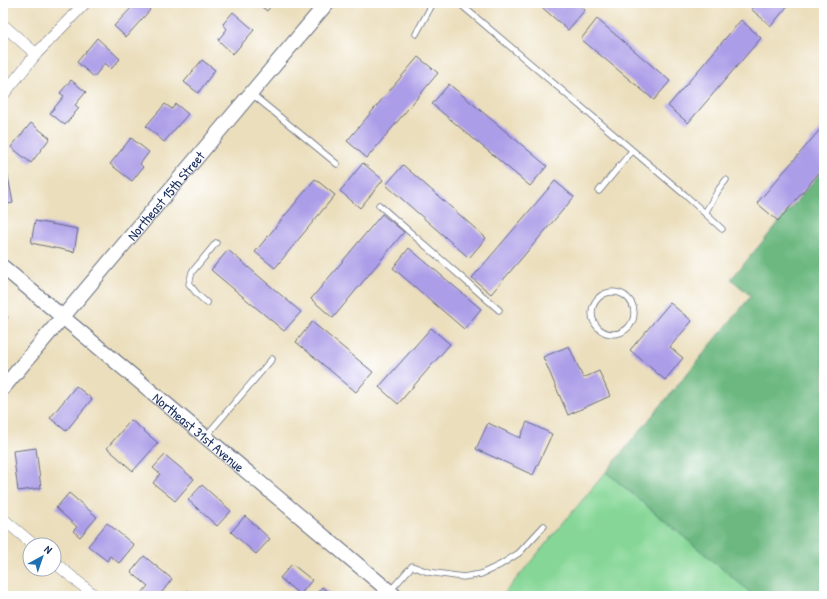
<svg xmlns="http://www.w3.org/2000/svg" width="827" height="599" viewBox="0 0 827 599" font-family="'Patrick Hand',sans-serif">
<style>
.green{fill:#86d797;stroke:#50837a}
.forest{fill:#6cb880;stroke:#44746f}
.building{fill:#ac9de8}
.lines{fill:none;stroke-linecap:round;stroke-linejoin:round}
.service-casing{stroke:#646c7f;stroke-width:7}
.minor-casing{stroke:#646c7f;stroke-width:12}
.tertiary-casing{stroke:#646c7f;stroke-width:16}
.service{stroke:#fff;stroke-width:5.5}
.minor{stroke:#fff;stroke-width:11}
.tertiary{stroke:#fff;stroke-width:14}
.labels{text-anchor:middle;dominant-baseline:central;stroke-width:3;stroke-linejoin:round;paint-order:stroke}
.street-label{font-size:14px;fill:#1b2f5e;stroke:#fff}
</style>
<rect width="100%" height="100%" fill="#fff"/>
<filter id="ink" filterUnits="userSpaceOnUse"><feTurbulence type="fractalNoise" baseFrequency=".025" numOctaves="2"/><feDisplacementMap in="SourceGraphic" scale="8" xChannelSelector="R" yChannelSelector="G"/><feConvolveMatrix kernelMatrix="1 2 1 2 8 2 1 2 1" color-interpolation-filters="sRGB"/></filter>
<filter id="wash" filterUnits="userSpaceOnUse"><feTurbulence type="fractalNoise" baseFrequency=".012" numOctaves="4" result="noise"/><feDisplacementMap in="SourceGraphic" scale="16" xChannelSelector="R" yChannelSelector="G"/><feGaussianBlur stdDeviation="0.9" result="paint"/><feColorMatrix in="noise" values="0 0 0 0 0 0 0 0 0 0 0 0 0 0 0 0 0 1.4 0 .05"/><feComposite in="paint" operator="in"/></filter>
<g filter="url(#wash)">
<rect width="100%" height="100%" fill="#ebdebc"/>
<path class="green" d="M606,472l149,124h-253z"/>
<path class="forest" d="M824,169v427h-69l-149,-124 145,-176 -20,-17z"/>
<g id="blocks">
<g class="building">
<path d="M136,3h7l7,7 -24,27 -12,-11z"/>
<path d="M257,3h16l-6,8z"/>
<path d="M537,3h40l8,7 -17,20z"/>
<path d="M756,3h34l-19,23 -20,-17z"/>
<path d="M233,12l21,18 -21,24 -15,-14 9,-11 -4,-5z"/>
<path d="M597,19l73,62 -16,19 -73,-61z"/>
<path d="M741,20l20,18 -73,85 -20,-17z"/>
<path d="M97,38l23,21 -9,10 -6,-6 -11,14 -17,-15z"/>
<path d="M418,57l20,16 -71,85 -20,-17z"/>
<path d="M202,60l13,10 -17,23 -14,-11z"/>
<path d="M71,80l15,12 -11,13 4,3 -14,17 -15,-12 14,-17 -4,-3z"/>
<path d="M449,84l98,82 -17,20 -98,-82z"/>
<path d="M165,104l7,5 4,-5 12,10 -24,28 -18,-16z"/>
<path d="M31,123l19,15 -19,25 -20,-16z"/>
<path d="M824,125v42l-46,54 -21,-18z"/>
<path d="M131,138l18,14 -9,12 3,3 -11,14 -22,-17z"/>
<path d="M363,163l20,17 -23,28 -20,-17z"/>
<path d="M403,165l83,73 -17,20 -83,-73z"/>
<path d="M6,166l7,37 -10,2v-38z"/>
<path d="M315,179l20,16 -60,73 -20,-16z"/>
<path d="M555,181l19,16 -83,97 -19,-16z"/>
<path d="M382,214l22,18 -71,86 -22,-19z"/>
<path d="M35,221l43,8 -4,23 -43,-9z"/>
<path d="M409,248l72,61 -17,20 -71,-61z"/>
<path d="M228,250l73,62 -17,19 -73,-61z"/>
<path d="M670,303l22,18 -22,26 13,11 -18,22 -35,-30z"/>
<path d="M3,314l5,3 -5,7z"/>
<path d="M312,322l61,50 -17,20 -60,-50z"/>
<path d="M431,328l19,16 -52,60 -19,-17z"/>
<path d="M569,346l14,32 16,-7 11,25 -42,19 -25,-58z"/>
<path d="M76,386l16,13 -26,32 -16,-13z"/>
<path d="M131,420l27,23 -25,28 -26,-23z"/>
<path d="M527,422l25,12 -19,41 -57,-26 12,-26 32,15z"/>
<path d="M36,448l5,40 -23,3 -5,-40z"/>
<path d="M165,455l29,24 -19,22 -22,-18 7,-9 -7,-6z"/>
<path d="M202,485l29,26 -14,15 -29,-26z"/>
<path d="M69,493l28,24 -17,20 -7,-6 4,-4 -21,-19z"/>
<path d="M245,516l25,23 -14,15 -25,-22z"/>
<path d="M107,523l27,22 -15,18 -9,-7 -3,5 -19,-15z"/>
<path d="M144,556l28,23 -13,17h-16l-2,-2 7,-8 -17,-14z"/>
<path d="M292,564l20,16 -12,15 -20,-17z"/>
<path d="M322,587l11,9h-19z"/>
<path d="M188,590l6,6h-11z"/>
</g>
</g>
</g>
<g filter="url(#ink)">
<use href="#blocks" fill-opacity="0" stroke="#646c7f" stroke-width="1"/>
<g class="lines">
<defs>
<g id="service">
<path d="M459,3l226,192 37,34"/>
<path d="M416,34l17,-31"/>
<path d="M252,94l85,70"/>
<path d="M599,191l33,-40"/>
<path d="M379,205l120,105"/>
<path d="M705,213l14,-24 7,-9"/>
<circle cx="613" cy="313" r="21"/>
<path d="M207,303l-9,-8 -9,-11 3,-12 24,-29"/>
<path d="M206,436l66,-77"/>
<path d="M390,591l22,-25 16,6 35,5 18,-3 19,-9 19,-12 25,-27"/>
</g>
<g id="minor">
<path d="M3,25l33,29"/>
<path d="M3,95l33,-41 49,-51"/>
<path d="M3,519l31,26"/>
<path d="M54,562l41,34"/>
</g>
<g id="tertiary">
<path id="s1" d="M3,267l392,329"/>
<path id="s2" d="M3,388l324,-385"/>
</g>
</defs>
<use href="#service" class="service-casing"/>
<use href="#minor" class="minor-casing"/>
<use href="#tertiary" class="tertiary-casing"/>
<use href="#service" class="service"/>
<use href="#minor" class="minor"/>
<use href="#tertiary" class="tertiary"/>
</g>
</g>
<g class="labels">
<g class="street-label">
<text stroke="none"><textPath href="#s2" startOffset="252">Northeast 15th Street</textPath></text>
<text stroke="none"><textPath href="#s1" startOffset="256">Northeast 31st Avenue</textPath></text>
</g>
</g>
<rect width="827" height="599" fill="none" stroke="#fff" stroke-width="16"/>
<g transform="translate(42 557) rotate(40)"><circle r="19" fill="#ffffff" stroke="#a4acbf"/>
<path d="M0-3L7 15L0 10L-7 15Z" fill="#1f6fb2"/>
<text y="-6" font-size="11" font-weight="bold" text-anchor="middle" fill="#1b2f5e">N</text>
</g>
</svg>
